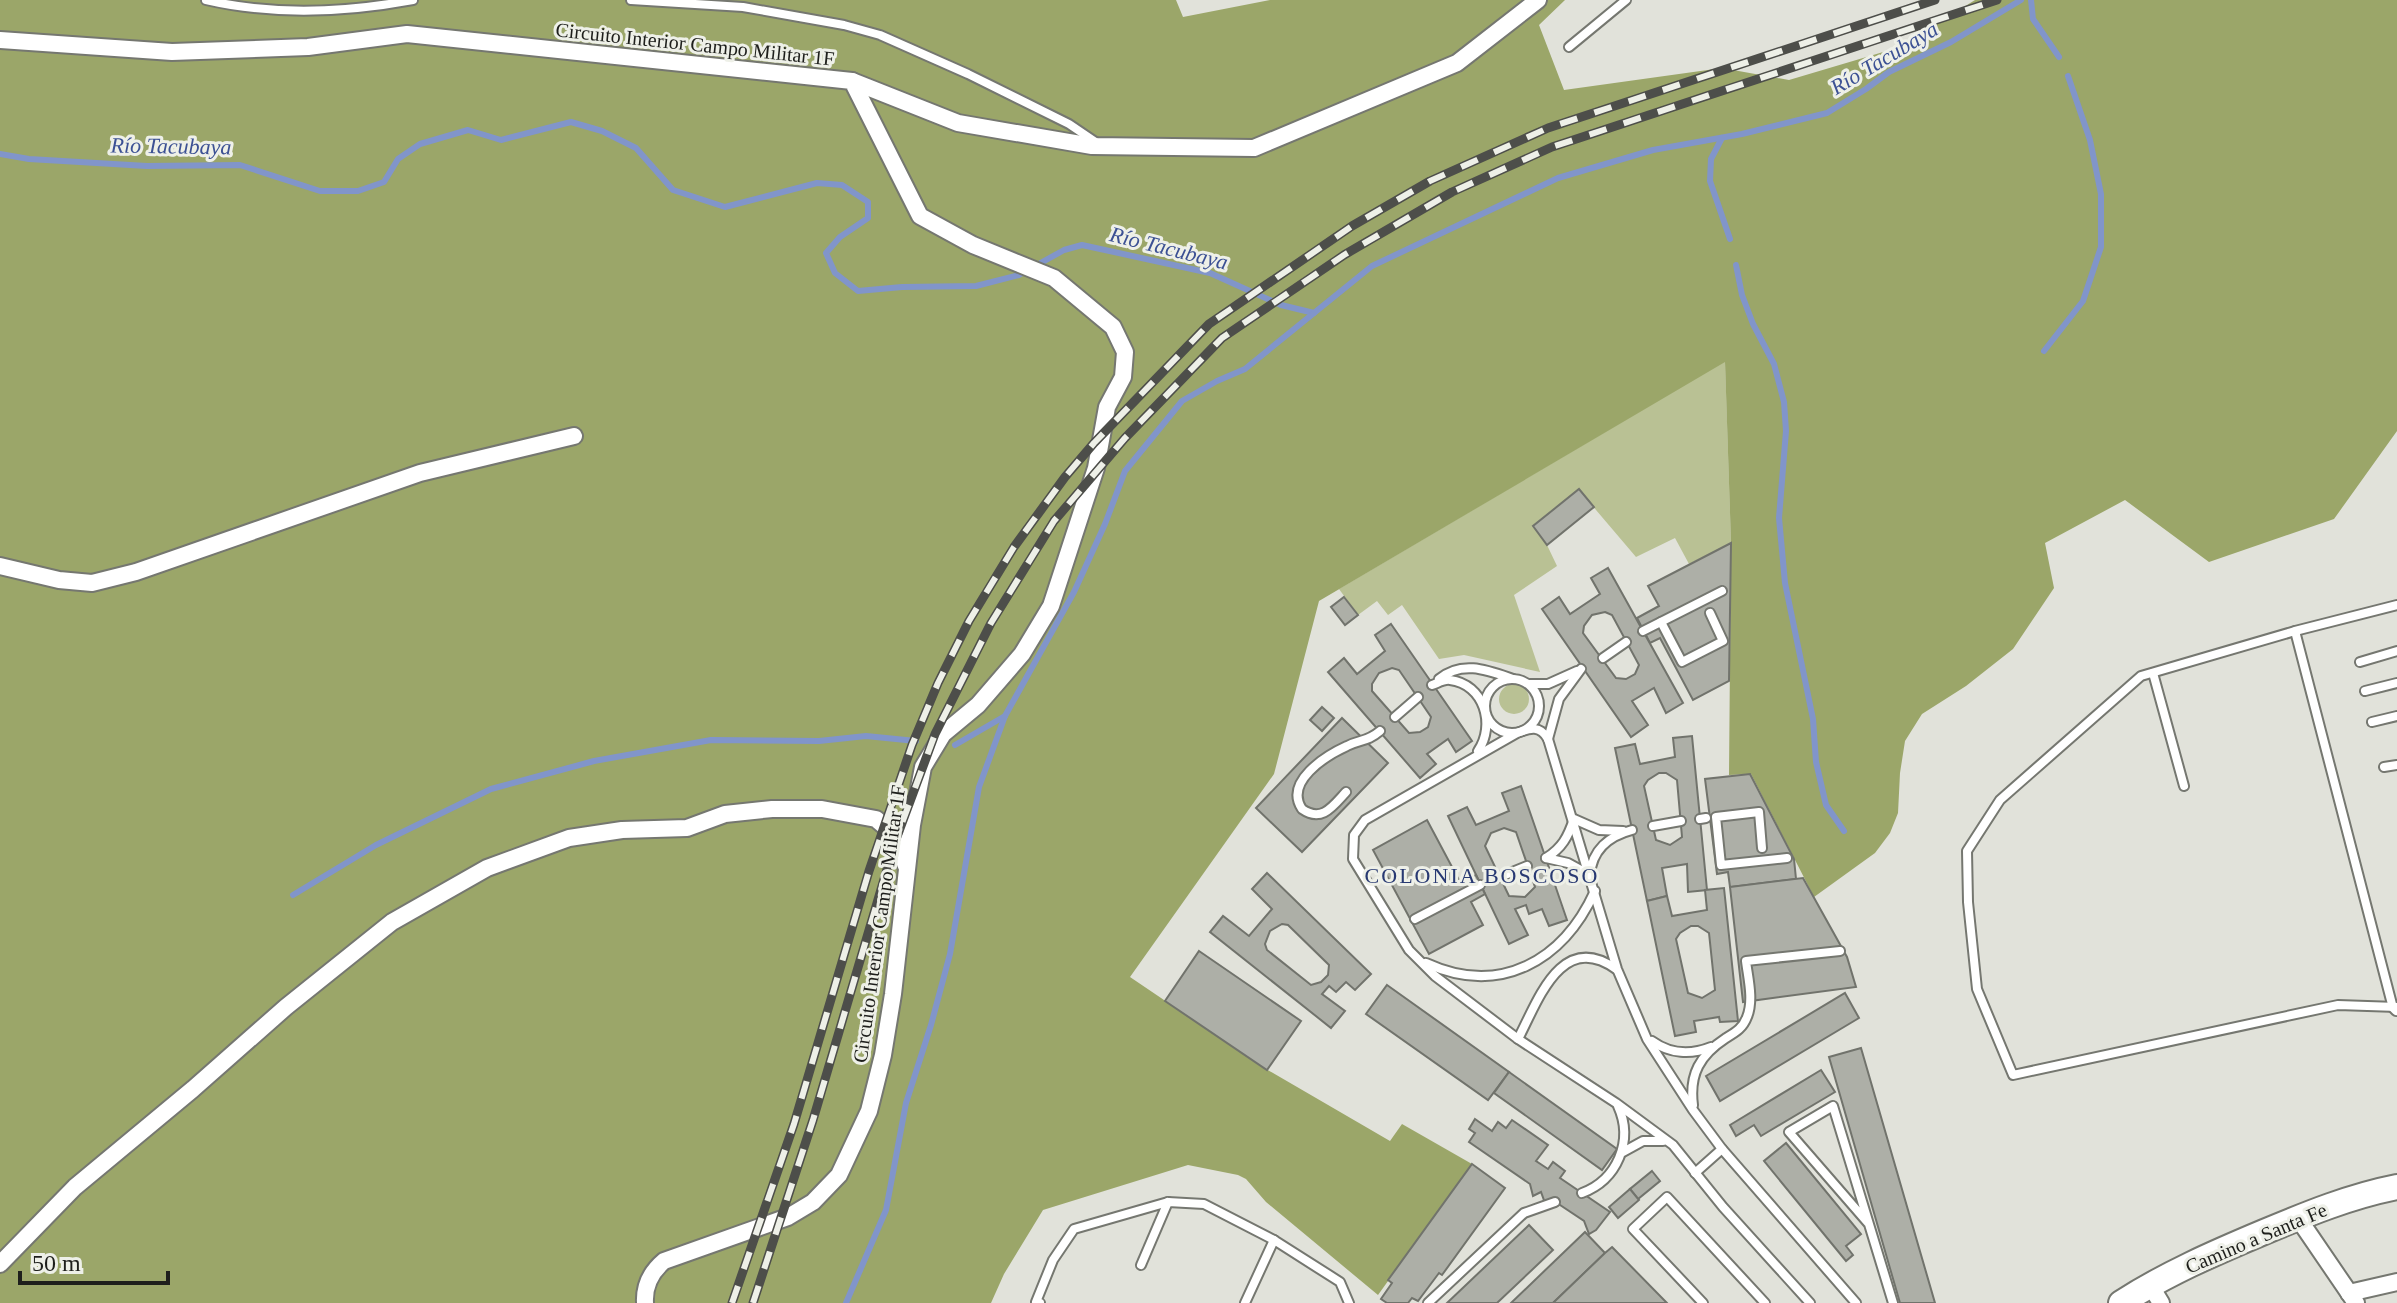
<svg xmlns="http://www.w3.org/2000/svg" width="2397" height="1303" viewBox="0 0 2397 1303" font-family="Georgia,serif">
<style>
.green{fill:#b9c194}
.forest{fill:#9ba669}
.lines{fill:none;stroke-linecap:round;stroke-linejoin:round}
.stream{stroke:#8195ca;stroke-width:6}
.building{fill:#adafa7;stroke:#71736c;stroke-width:2;fill-rule:evenodd}
.service-casing{stroke:#757770;stroke-width:12}
.minor-casing{stroke:#757770;stroke-width:20}
.secondary-casing{stroke:#757770;stroke-width:28}
.service{stroke:#fff;stroke-width:8}
.minor{stroke:#fff;stroke-width:16}
.secondary{stroke:#fff;stroke-width:24}
.rail-casing{stroke:#4d4e4a;stroke-width:9}
.rail{stroke:#eef0e8;stroke-width:6;stroke-dasharray:18;stroke-linecap:butt}
.labels{text-anchor:middle;dominant-baseline:central;stroke-width:6;stroke-linejoin:round;paint-order:stroke}
.street-label{font-size:20px;fill:#1e1f1c;stroke:#eef0e8}
.water-label{font-size:22px;font-style:italic;fill:#3c5194;stroke:#eef0e8}
.neighbourhood-label{font-size:22px;letter-spacing:2px;fill:#283972;stroke:#eef0e8}
</style>
<rect width="100%" height="100%" fill="#e1e2da"/>
<g class="green">
<path d="M1725,361l6,182 -42,21 -14,-26 -39,19 -57,-67 -46,36 14,19 10,21 -43,29 26,77 -76,-17 -25,4 -37,-54 -14,10 -11,-14 -19,14 -19,-26z"/>
<circle cx="1514" cy="699" r="15"/>
</g>
<path class="forest" d="M0,0h1176l7,17 87,-17h295l-26,25 25,65 158,-22 67,12 111,-33 75,-47h422v431l-63,88 -125,43 -84,-62 -80,43 9,45 -41,61 -47,37 -44,28 -17,27 -5,32 -2,40 -8,20 -15,20 -61,44 -63,-123 -22,1 2,-232 -6,-181 -406,239 -45,173 -144,203 136,92 124,72 12,-17 70,40 -94,131 -112,-93 -20,-23 -8,-4 -50,-10 -145,45 -39,64 -13,29h-991z"/>
<g class="lines">
<g class="stream">
<path d="M2031,0l2,19 26,38"/>
<path d="M1722,138l-11,21 -1,22 20,58"/>
<path d="M0,154l29,5 118,7 93,-1 80,26h38l26,-9 14,-23 22,-15 48,-14 33,10 70,-18 31,9 34,17 37,42 52,17 92,-24 25,2 26,17v16l-28,19 -14,16 9,20 23,18 44,-4 74,-1 43,-11 45,-25 18,-5 128,28 71,32 33,8"/>
<path d="M1736,265l6,30 11,29 21,40 10,38 2,29 -7,87 6,65 28,136 3,43 10,43 18,26"/>
<path d="M2044,351l39,-50 18,-54v-53l-11,-54 -22,-64"/>
<path d="M955,745l50,-29"/>
<path d="M293,895l83,-50 115,-56 103,-28 117,-21 108,1 47,-5 50,5"/>
<path d="M846,1303l40,-93 20,-107 25,-78 19,-71 29,-167 26,-71 69,-124 31,-68 20,-53 57,-70 35,-20 28,-12 127,-103 186,-88 95,-28 89,-16 85,-21 39,-24 23,-17 62,-30 70,-42"/>
</g>
</g>
<g class="building">
<path d="M1579,489l15,18 -47,38 -14,-19z"/>
<path d="M1731,543l-2,138 -36,19 -33,-62 -10,5 -13,-25 22,-12 -11,-20z"/>
<path d="M1608,568l75,135 -17,10 -12,-25 -22,13 16,24 -17,12 -89,-128 17,-12 11,17 30,-20 -9,-16zM1605,612l7,3 27,50 -4,9 -9,5 -10,-1 -33,-45 1,-7 8,-11z"/>
<path d="M1344,597l14,18 -13,10 -14,-18z"/>
<path d="M1391,624l81,117 -16,11 -8,-13 -21,15 9,10 -16,14 -92,-106 16,-14 13,16 28,-23 -10,-16zM1392,668l7,2 32,47 -3,10 -8,5 -11,1 -37,-42v-7l7,-11z"/>
<path d="M1322,707l12,11 -12,13 -12,-11z"/>
<path d="M1342,718l46,45 -86,89 -46,-44z"/>
<path d="M1692,736l15,154 -19,2 -1,-28 -25,4 5,28 -20,5 -32,-153 20,-4 5,20 35,-7 -2,-19zM1659,773h7l11,7 5,57 -12,8 -14,-5 -12,-54 4,-6z"/>
<path d="M1750,774l44,85 2,20 -66,8 -2,-15 -11,2 -12,-95z"/>
<path d="M1521,786l46,134 -18,6 -7,-17 -13,5 -3,-9 -11,4 13,26 -19,9 -61,-128 19,-9 9,18 33,-14 -7,-18zM1504,828l12,4 19,55 -10,10 -16,-1 -24,-50 6,-13z"/>
<path d="M1427,820l33,62 16,-7 9,19 -14,8 12,23 -54,29 -56,-104z"/>
<path d="M1267,873l104,101 -16,16 -9,-8 -10,10 -7,-6 -7,8 23,17 -14,17 -121,-96 13,-16 26,20 23,-27 -20,-20zM1282,924l6,1 41,40 -1,10 -7,7 -10,3 -44,-35 -2,-6 5,-13z"/>
<path d="M1803,878l44,79 9,30 -113,15 -13,-115z"/>
<path d="M1724,888l14,133 -18,1 -1,-5 -25,4 2,11 -21,4 -28,-135 20,-5 5,20 35,-6 -2,-20zM1691,926h7l11,7 6,57 -13,8 -14,-5 -12,-54 4,-6z"/>
<path d="M1199,951l102,70 -34,49 -102,-69z"/>
<path d="M1387,985l122,87 -21,28 -122,-86z"/>
<path d="M1845,993l14,25 -139,83 -14,-25z"/>
<path d="M1861,1048l74,255h-35l-71,-246z"/>
<path d="M1821,1070l14,22 -74,44 -7,-11 -18,11 -6,-11z"/>
<path d="M1509,1072l108,77 -15,21 -108,-77z"/>
<path d="M1475,1119l17,12 6,-9 8,6 6,-8 36,25 -12,16 12,8 5,-7 12,9 -5,7 50,34 -14,18 -7,4 -5,-13 -30,-20 -9,2 -4,-11 -8,4 -3,-12 -61,-42 6,-9 -6,-4z"/>
<path d="M1786,1143l75,91 -15,12 7,9 -7,6 -82,-100z"/>
<path d="M1472,1164l33,24 -63,87 -3,-2 -21,28 -6,-3 -4,5h-21l-6,-4 11,-16 -4,-3z"/>
<path d="M1652,1171l8,10 -22,18 -8,-10z"/>
<path d="M1630,1189l9,11 -21,18 -9,-11z"/>
<path d="M1529,1225l24,25 -56,53h-50z"/>
<path d="M1585,1232l20,21 -52,50h-42z"/>
<path d="M1612,1247l55,56h-114l52,-50z"/>
</g>
<g class="lines">
<defs>
<g id="service">
<path d="M206,0c69,16 137,13 207,0"/>
<path d="M631,0l112,7 101,18 36,10 88,39 101,50 28,19"/>
<path d="M1569,47l57,-47"/>
<path d="M2397,605l-102,26 -154,45 -141,124 -33,51 1,51 9,87 36,86 325,-70 59,2"/>
<path d="M1661,622l21,40 41,-21 -13,-28"/>
<path d="M1643,631l79,-40"/>
<path d="M2295,631l98,377 3,3"/>
<path d="M1603,658l23,-16"/>
<path d="M2360,662l37,-11"/>
<path d="M2153,673l31,113"/>
<path d="M1439,679c23,-19 48,-9 74,0"/>
<circle cx="1512" cy="706" r="27"/>
<path d="M1530,684h18l29,-13"/>
<path d="M1432,685c6,-2 12,-6 18,-5 34,4 46,45 28,71"/>
<path d="M2365,691l32,-8"/>
<path d="M1395,717l23,-20"/>
<path d="M2372,722l25,-6"/>
<path d="M1548,739l11,-40 22,-30"/>
<path d="M2384,767l13,-2"/>
<path d="M1346,792c-13,14 -24,31 -44,17 -18,-27 23,-53 45,-63 14,-7 20,-4 33,-15"/>
<path d="M1700,819l6,-1"/>
<path d="M1653,826l28,-5"/>
<path d="M1762,848l-3,-36 -43,5 5,48 66,-7"/>
<path d="M1546,858l22,5 22,12c2,-25 19,-39 42,-45"/>
<path d="M1546,858c16,-10 22,-21 28,-39l25,11 24,1"/>
<path d="M1500,877l27,-11"/>
<path d="M1415,919l65,-34"/>
<path d="M1426,963c74,34 137,-2 169,-72"/>
<path d="M1518,1039c20,-38 43,-109 98,-70"/>
<path d="M1652,1041c18,13 39,14 59,6"/>
<path d="M1693,1105c-4,-31 7,-50 33,-67 10,-6 17,-10 21,-21 7,-17 1,-39 -1,-56l94,-10"/>
<path d="M1623,1152l20,-11h20"/>
<path d="M1695,1173l27,-24"/>
<path d="M1582,1193c35,-13 52,-52 36,-87"/>
<path d="M1868,1223l-79,-91 44,-26 60,197"/>
<path d="M1141,1265l27,-63"/>
<path d="M1040,1303l-4,-1 17,-42 21,-31 94,-27 36,2 70,36 66,42 9,21"/>
<path d="M1245,1303l29,-63"/>
<path d="M1428,1303l96,-90 31,-11"/>
<path d="M1703,1303l-70,-74 34,-32 98,106"/>
<path d="M1810,1303l-87,-96 -50,-62 -57,-42 -98,-64 -83,-63 -26,-26 -56,-91 1,-24 11,-15 152,-87c13,-5 23,-8 31,6l69,230 30,70 46,71 29,39 134,154"/>
</g>
<g id="minor">
<path d="M0,40l172,12 136,-5 99,-13 445,47 68,135 53,29 81,33 59,49 12,25 -2,25 -16,30 -11,61 -45,138 -29,48 -44,51 -35,29 -20,33 -11,58 -19,169 -10,61 -14,56 -30,64 -26,27 -25,15 -124,44c-13,11 -20,24 -19,42"/>
<path d="M852,81l106,42 134,23 162,2 203,-85 81,-63"/>
<path d="M0,566l59,14 33,3 44,-11 284,-99 154,-37"/>
<path d="M2298,1218l58,85"/>
<path d="M0,1264l75,-77 118,-98 93,-82 106,-85 95,-54 82,-30 53,-8 65,-2 38,-14 47,-5h50l54,10 18,15 12,32"/>
<path d="M2150,1285l11,18"/>
<path d="M2349,1293l48,-11"/>
</g>
<path id="secondary" d="M2121,1303c45,-29 93,-50 143,-71 43,-18 87,-36 133,-45"/>
</defs>
<use href="#service" class="service-casing"/>
<use href="#minor" class="minor-casing"/>
<use href="#secondary" class="secondary-casing"/>
<use href="#service" class="service"/>
<use href="#minor" class="minor"/>
<use href="#secondary" class="secondary"/>
<defs>
<g id="rail">
<path d="M732,1303l62,-179 75,-253 43,-126 26,-62 31,-62 45,-74 51,-70 29,-34 115,-119 143,-98 78,-45 118,-53 387,-128"/>
<path d="M753,1303l60,-183 82,-278 40,-108 56,-111 63,-102 71,-83 97,-100 122,-83 108,-63 100,-45 445,-147"/>
</g>
</defs>
<use href="#rail" class="rail-casing"/>
<use href="#rail" class="rail"/>
</g>
<g class="labels">
<g class="street-label">
<text transform="translate(695 44) rotate(6)">Circuito Interior Campo Militar 1F</text>
<text transform="translate(879 924) rotate(-82)">Circuito Interior Campo Militar 1F</text>
<text transform="translate(2256 1238) rotate(-23)">Camino a Santa Fe</text>
</g>
<g class="water-label">
<text transform="translate(1884 58) rotate(-31)">Río Tacubaya</text>
<text transform="translate(171 146) rotate(1)">Río Tacubaya</text>
<text transform="translate(1169 248) rotate(14)">Río Tacubaya</text>
</g>
<g class="neighbourhood-label">
<text x="1482" y="875">COLONIA BOSCOSO</text>
</g>
</g>
<path d="M20 1271v12h148v-12" fill="none" stroke="#1e1f1c" stroke-width="4"/>
<text x="32" y="1271" font-size="24" fill="#1e1f1c" stroke="#eef0e8" stroke-width="6" paint-order="stroke">50 m</text>
</svg>
